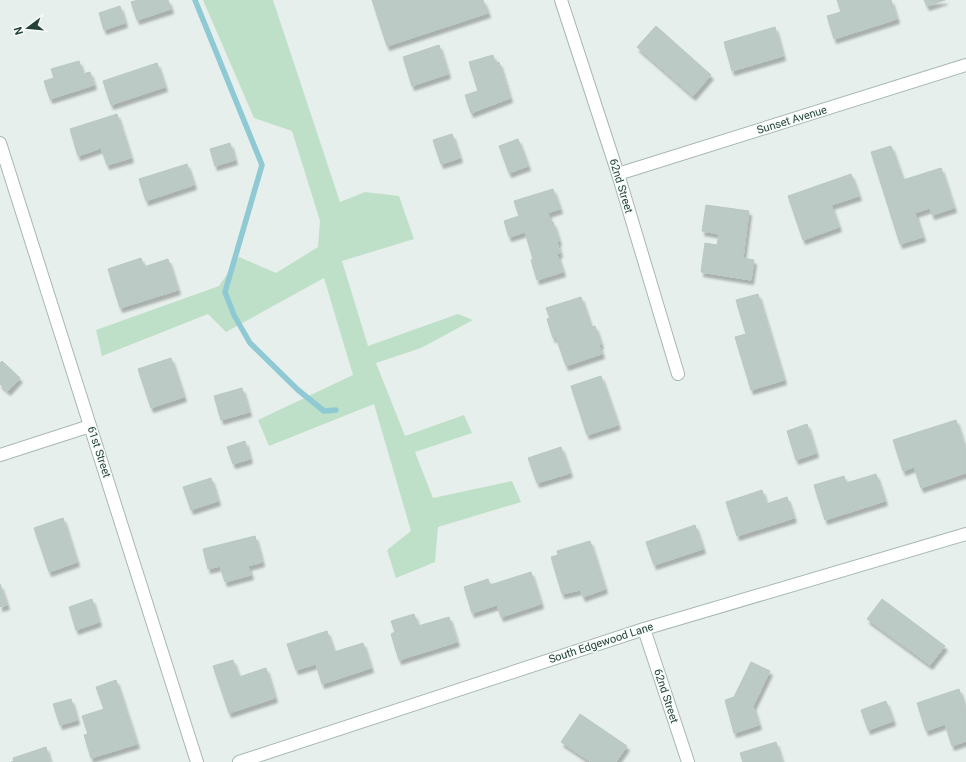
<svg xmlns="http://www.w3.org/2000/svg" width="966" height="762" viewBox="0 0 966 762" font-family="Roboto,sans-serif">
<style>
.green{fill:#bfe0c8}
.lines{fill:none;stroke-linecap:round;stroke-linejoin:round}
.stream{stroke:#8ec9d4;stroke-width:5.5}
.building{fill:#bbcac4;stroke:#b8c9c2;filter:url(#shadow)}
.street-casing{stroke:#a8b8b2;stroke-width:14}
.street{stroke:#fff;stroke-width:12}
.labels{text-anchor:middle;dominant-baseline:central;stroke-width:3;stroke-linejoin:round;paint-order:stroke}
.street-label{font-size:11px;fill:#24423a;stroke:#f7fbf9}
</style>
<defs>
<filter id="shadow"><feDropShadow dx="2.5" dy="4.5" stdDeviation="1" flood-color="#0004"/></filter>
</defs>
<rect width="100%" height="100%" fill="#e6efeb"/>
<path class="green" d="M203,0h70l67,202 25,-10 34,4 15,43 -72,22 26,85 90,-32 15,6 -52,28 -45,15 29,73 59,-21 8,18 -57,19 18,46 79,-17 9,21 -83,25 -3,35 -39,16 -9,-28 24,-19 -37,-127 -105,42 -11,-26 95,-45 -29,-97 -98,54 -18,-18 -106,42 -6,-26 123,-44 20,-29 37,16 42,-26 2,-26 -28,-90 -38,-13z"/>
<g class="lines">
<path class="stream" d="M195,0l67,165 -37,127 9,23 16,28 48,47 26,21 12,-1"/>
</g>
<g class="building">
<path d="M138,0h30l3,9 -34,11 -6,-18z"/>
<path d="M372,0h111l5,13 -101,33z"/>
<path d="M837,0h54l6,19 -63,20 -7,-23 14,-4z"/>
<path d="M924,0h21l-18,6z"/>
<path d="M120,6l5,17 -21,7 -5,-17z"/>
<path d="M656,26l55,49 -18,21 -56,-49z"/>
<path d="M775,27l8,29 -51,15 -8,-29z"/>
<path d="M439,45l9,29 -36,12 -9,-29z"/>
<path d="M493,55l2,8 4,-1 11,36 -39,15 -6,-18 13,-4 -9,-29z"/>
<path d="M79,61l4,13 7,-2 4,13 -44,14 -6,-18 10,-3 -3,-9z"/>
<path d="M157,63l8,24 -54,18 -8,-24z"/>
<path d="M117,114l14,44 -24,7 -6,-17 -23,8 -8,-27z"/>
<path d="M452,134l8,24 -19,6 -8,-24z"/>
<path d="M518,139l10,27 -19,7 -10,-27z"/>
<path d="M230,143l5,17 -20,6 -5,-17z"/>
<path d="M891,146l12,34 38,-12 13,40 -22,7 -2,-7 -15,5 8,24 -23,7 -29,-92z"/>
<path d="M187,164l7,21 -48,16 -7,-22z"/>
<path d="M851,174l8,22 -28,9 8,22 -36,13 -15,-44z"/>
<path d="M553,189l7,20 -12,4 3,10 2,-1 6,19 -2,1 3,11 -3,1 6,18 -26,8 -6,-20 2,-1 -8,-27 -16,5 -5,-16 15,-5 -5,-15z"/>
<path d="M706,205l43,6 -6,47 11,2 -3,20 -50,-8 4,-29 12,2 2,-11 -17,-3z"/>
<path d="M141,258l3,9 24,-8 10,31 -58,18 -12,-39z"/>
<path d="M758,294l26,86 -33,10 -16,-53 11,-3 -10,-34z"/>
<path d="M581,297l10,30 4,-1 6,18 -2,1 3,9 -36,12 -10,-29 -3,1 -6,-19 3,-1 -4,-10z"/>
<path d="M171,358l13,39 -33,11 -13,-39z"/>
<path d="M2,361l18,17 -12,13 -8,-7v-21z"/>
<path d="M601,376l17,49 -31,10 -16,-49z"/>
<path d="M242,388l7,24 -28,8 -7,-24z"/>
<path d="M956,420l10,31v22l-45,15 -7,-21 -11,4 -10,-31z"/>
<path d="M807,424l9,29 -20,7 -9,-29z"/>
<path d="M245,441l5,18 -17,5 -6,-17z"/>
<path d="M561,447l9,26 -33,10 -9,-25z"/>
<path d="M876,474l9,27 -60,19 -11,-35 30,-9 2,7z"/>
<path d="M211,478l7,23 -27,9 -8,-23z"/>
<path d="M762,490l4,14 21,-7 7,21 -57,18 -11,-34z"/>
<path d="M63,518l14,44 -28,10 -15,-44z"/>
<path d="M695,525l8,24 -49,16 -8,-23z"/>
<path d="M255,536l7,26 -14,4 3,9 -26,7 -5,-16 -12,3 -5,-20z"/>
<path d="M590,541l15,48 -22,8 -3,-7 -18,4 -11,-37 7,-2 -1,-4z"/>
<path d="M531,572l10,32 -40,13 -4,-12 -25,8 -8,-26 24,-8 2,6z"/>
<path d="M0,584l7,21 -7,2z"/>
<path d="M92,599l7,23 -23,8 -7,-23z"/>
<path d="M882,599l63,47 -15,19 -63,-46z"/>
<path d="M414,614l4,12 31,-9 8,25 -58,18 -8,-26 4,-2 -4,-11z"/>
<path d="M327,631l7,21 29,-9 8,25 -49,16 -6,-20 -20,6 -9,-26z"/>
<path d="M233,660l6,17 27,-9 9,30 -46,15 -16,-47z"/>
<path d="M751,662l19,9 -17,35 6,19 -25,8 -9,-33 9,-3z"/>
<path d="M116,680l21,64 -46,14 -7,-23 4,-1 -6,-18 22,-7 -8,-22z"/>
<path d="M959,689l7,21v31l-14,5 -7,-22 -19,7 -9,-28z"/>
<path d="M71,699l6,21 -17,5 -7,-21z"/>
<path d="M886,701l7,20 -25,9 -7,-20z"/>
<path d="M580,714l47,32 -11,16h-25l-30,-20z"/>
<path d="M776,742l6,20h-39l-3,-9z"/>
<path d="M46,747l4,15h-39l3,-1 -1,-3z"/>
</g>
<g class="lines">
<defs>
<g id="street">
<path d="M561,0l57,174 60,200"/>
<path d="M0,143l197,619"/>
<path d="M618,174l348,-109"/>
<path d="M0,455l90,-29"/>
<path d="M644,629l44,133"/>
<path d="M239,762l405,-133 322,-95"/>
</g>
</defs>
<use href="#street" class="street-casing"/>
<use href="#street" class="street"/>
</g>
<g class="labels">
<g class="street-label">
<text transform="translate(792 120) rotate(-17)">Sunset Avenue</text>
<text transform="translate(621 186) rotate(73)">62nd Street</text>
<text transform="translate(99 452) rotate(72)">61st Street</text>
<text transform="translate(601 643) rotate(-18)">South Edgewood Lane</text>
<text transform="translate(666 696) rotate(72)">62nd Street</text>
</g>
</g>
<g transform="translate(28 28) rotate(254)" stroke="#f7fbf9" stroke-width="3" paint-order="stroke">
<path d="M0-3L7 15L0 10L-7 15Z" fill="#24423a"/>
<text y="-6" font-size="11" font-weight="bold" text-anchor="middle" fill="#24423a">N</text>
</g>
</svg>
